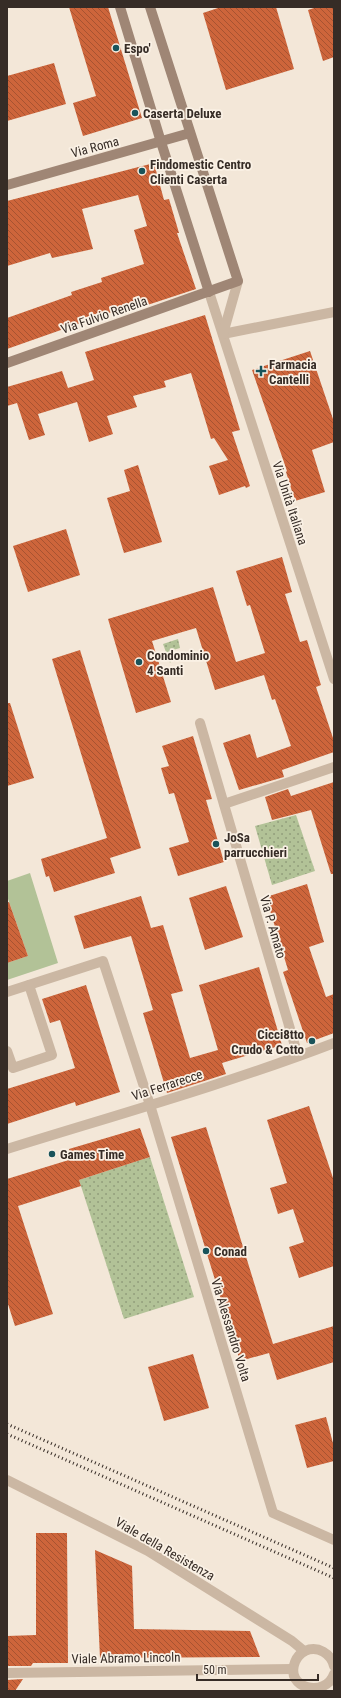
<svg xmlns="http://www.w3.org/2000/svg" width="341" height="1698" viewBox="0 0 341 1698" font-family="'Roboto Condensed',sans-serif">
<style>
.grass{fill:#b2c297}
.garden{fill:url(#garden-dots)}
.building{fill:url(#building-back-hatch)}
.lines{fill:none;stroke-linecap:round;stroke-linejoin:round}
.minor{stroke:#cbb7a3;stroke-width:10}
.tertiary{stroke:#cbb7a3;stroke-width:10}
.secondary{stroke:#9f8675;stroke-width:10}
.rail{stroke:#362c26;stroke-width:3;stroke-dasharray:1 3;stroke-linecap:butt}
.poi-dot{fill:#19535a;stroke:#faf1e5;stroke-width:1.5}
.labels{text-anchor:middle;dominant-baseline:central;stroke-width:3.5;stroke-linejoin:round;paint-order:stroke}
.poi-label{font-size:13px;font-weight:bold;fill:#362c26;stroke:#faf1e5;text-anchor:start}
.street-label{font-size:13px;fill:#362c26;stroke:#faf1e5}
</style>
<defs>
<pattern id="garden-dots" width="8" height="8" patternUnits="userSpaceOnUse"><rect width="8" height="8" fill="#b2c297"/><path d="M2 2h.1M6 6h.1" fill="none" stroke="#929e7b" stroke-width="1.8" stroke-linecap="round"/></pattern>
<pattern id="building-back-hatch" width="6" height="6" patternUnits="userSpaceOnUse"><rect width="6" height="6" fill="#cd653b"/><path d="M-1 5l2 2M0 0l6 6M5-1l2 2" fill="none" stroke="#a75331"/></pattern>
</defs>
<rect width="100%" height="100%" fill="#f3e7d8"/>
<path class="grass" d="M30,873l28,90 -51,17v-17l21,-7 -21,-60v-15z"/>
<g class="garden">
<path d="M178,639l2,9 -7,2 2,5 -5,8 -7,-19z"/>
<path d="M296,815l19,56 -43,14 -17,-59z"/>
<path d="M150,1157l44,140 -70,22 -45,-139z"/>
</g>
<g class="building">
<path d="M69,7h39l34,111 -59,18 -10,-33 23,-7z"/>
<path d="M221,7h55l18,62 -68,21 -23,-77z"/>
<path d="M317,7h17v50l-11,4 -15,-51z"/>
<path d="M54,63l12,41 -59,17v-45z"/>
<path d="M154,163l10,37 5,-1 10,34h-2l19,56 -82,27 -2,-4 -105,37v-31l65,-23 -1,-3 31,-10 -1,-4 43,-14 -10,-34 13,-4 -9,-31 -56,14 11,40 -41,9 -2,-5 -43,13v-65z"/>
<path d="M205,315l35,115 -8,2 18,54 -4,2 -1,-2 -26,9 -10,-29 19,-6 -14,-22 -3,1 -20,-66 -27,8 2,6 -33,9 4,11 -30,9 6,18 -24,8 -12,-40 -39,12 7,21 -16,5 -12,-37 -10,3v-19l55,-16 6,17 26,-8 -9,-28z"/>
<path d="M310,351l24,71v20l-22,8 13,42 -30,9 -9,-29 1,-1 -35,-101z"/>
<path d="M138,465l24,77 -38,11 -17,-55 23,-7 -6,-21z"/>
<path d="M66,529l14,46 -52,17 -15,-46z"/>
<path d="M282,557l10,35 -7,2 15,48 7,-2 14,45 -5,2 18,54v11l-52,18 2,7 -45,13 -16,-47 27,-9 7,24 34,-12 -16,-47 -3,1 -8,-25 -49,15 -19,-62 -44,13 19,61 -35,11 -28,-94 105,-32 23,75 29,-9 -15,-48 -3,1 -11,-35z"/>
<path d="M80,650l61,198 -31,10 5,15 -61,19 -5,-16 -3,1 -5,-18 66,-21 -55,-179z"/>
<path d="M7,703h3l24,75 -27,8z"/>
<path d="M193,736l19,63 -6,1 18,62 -46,14 -9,-28 20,-6 -15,-49 -5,1 -8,-26 8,-2 -7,-20z"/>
<path d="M334,782v92h-3l-20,-64 -39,10 -7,-23 23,-8 3,7z"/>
<path d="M307,884l17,58 -15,5 17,50 8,-3v39l-27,10 -24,-71 5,-2 -22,-73z"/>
<path d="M226,886l17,51 -38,13 -16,-52z"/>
<path d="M141,896l10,32 12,-3 20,66 -12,3 19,64 28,-8 -19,-65 60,-18 23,78 -60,18 4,11 -59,19 -24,-80 10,-3 -22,-74 -47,13 -10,-33z"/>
<path d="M9,902l19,54 -21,7v-60z"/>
<path d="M86,985l34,107 -44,14 -1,-4 -68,22v-35l68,-21 -15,-48 -10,3 -8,-24z"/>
<path d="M309,1106l25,75v85l-35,12 -10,-31 15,-5 -11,-33 -15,5 -8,-26 17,-5 -20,-63z"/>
<path d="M206,1127l67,217 61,-18v36l-57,18 -8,-27 -29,8 -69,-224z"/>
<path d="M140,1128l10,29 -71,23 2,6 -63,20 35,108 -38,12 -8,-25v-122l65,-20 -3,-10z"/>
<path d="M193,1354l16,54 -45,13 -16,-54z"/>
<path d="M326,1417l8,30v14l-27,7 -12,-43z"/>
<path d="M36,1533h31l1,130h-35l-2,3h-24v-30l29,-1z"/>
<path d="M95,1550l37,16 2,63 116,2 10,26 -160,1z"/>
<path d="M7,1679v1l16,-1 -8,12h-8z"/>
</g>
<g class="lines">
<g class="minor">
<path d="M209,292l125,387"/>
<path d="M223,334l111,-22"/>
<path d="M223,334l15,-53"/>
<path d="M200,723l98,333"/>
<path d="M224,804l110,-37"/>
<path d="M7,992l96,-31 47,144 123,408 61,27"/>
<path d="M7,1051l6,17 39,-13 -23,-70"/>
<path d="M7,1149c109,-34 220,-65 327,-106"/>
</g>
<g class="tertiary">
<path d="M7,1480l141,71 144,90 12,10"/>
<path d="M334,1666c-3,-12 -16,-21 -29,-15 -4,2 -8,6 -10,11 -11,27 31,36 39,12"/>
<path d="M7,1673l286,-4"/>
</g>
<g class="secondary">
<path d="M120,7l41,135 48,150"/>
<path d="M7,185l183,-52"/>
<path d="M7,363l231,-82 -88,-274"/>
</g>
<g class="rail">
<path d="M7,1424l327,144"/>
<path d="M7,1434l327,144"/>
</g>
</g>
<g class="poi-dot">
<circle cx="116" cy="48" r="4"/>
<circle cx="135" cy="113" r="4"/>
<circle cx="142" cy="171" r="4"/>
<path d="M259 365h4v4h4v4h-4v4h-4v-4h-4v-4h4z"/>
<circle cx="139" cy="662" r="4"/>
<circle cx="216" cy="844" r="4"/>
<circle cx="312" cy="1041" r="4"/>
<circle cx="52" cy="1154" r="4"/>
<circle cx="206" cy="1251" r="4"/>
</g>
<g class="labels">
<g class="poi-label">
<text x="124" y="48">Espo'</text>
<text x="143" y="113">Caserta Deluxe</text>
<text x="150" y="164">Findomestic Centro<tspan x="150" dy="15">Clienti Caserta</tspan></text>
<text x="269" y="364">Farmacia<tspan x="269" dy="15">Cantelli</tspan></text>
<text x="147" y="655">Condominio<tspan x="147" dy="15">4 Santi</tspan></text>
<text x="224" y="837">JoSa<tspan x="224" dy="15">parrucchieri</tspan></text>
<text x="304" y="1034" text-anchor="end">Cicci8tto<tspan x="304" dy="15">Crudo &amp; Cotto</tspan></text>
<text x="60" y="1154">Games Time</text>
<text x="214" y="1251">Conad</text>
</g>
<g class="street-label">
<text transform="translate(95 147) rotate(-15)">Via Roma</text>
<text transform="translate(104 315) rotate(-19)">Via Fulvio Renella</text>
<text transform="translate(290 503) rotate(72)">Via Unità Italiana</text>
<text transform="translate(273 927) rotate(74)">Via P. Amato</text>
<text transform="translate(167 1085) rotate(-18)">Via Ferrarecce</text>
<text transform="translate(231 1330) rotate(73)">Via Alessandro Volta</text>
<text transform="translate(165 1549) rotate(30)">Viale della Resistenza</text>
<text transform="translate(126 1658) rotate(-1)">Viale Abramo Lincoln</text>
</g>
</g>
<rect width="341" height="1698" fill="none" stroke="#362c26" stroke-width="16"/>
<path d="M197 1674v6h121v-6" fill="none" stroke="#362c26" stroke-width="2"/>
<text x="203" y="1674" font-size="12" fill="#362c26" stroke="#faf1e5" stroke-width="3" paint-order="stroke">50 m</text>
</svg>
